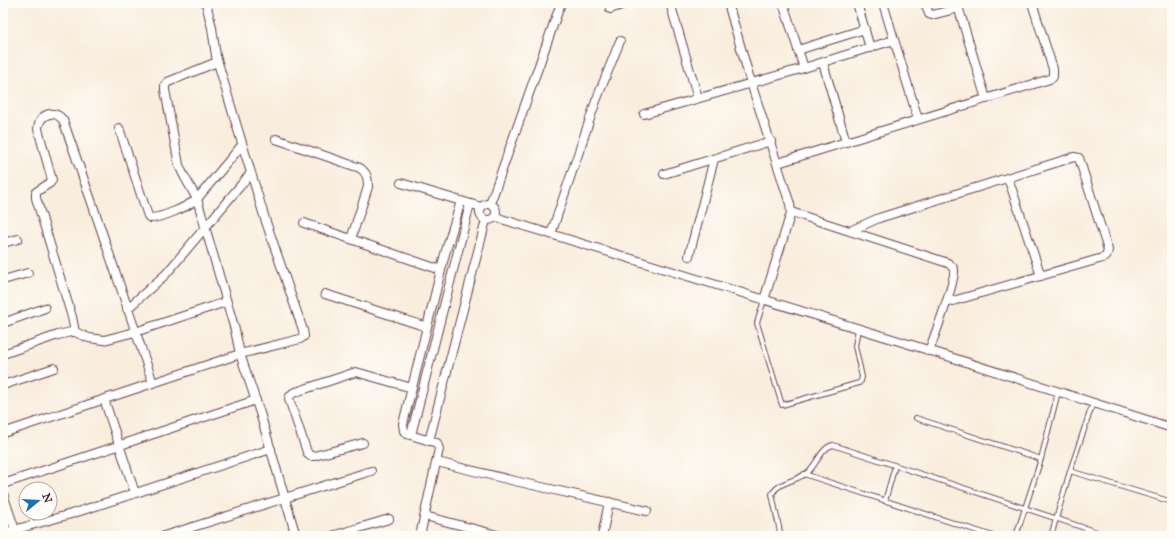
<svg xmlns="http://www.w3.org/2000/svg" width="1175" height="539" viewBox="0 0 1175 539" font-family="'IM FELL Great Primer',serif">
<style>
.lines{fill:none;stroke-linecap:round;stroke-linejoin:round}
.lane-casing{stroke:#643e46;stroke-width:6}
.street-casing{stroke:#643e46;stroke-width:10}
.lane{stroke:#fff;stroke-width:4}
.street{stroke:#fff;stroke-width:8}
</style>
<rect width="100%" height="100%" fill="#fdfcf7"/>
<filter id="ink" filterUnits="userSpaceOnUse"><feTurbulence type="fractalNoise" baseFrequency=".025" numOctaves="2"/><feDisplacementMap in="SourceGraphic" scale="8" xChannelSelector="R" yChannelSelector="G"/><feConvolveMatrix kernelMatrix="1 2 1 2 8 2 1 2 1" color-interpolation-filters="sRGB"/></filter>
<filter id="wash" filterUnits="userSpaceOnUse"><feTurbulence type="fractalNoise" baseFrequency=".012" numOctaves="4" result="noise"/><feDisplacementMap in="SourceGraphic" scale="16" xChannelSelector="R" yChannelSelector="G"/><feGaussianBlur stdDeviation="0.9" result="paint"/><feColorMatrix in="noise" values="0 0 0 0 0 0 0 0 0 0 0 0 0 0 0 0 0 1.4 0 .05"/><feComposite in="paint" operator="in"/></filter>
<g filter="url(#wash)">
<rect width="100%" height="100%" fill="#f9eddd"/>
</g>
<g filter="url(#ink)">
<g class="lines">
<defs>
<g id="lane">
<path d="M764,300l-7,23 25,82 77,-22 2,-2 1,-4 -7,-31 3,-17"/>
<path d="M916,418l125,41"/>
<path d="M1070,471l102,31"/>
<path d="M804,474l189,62"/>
<path d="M885,501l10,-35"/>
<path d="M783,536l-3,-4 -8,-38c7,-13 26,-13 36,-22 9,-8 14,-25 25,-27l276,91"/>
<path d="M1016,536l25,-77 17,-67"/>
<path d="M1051,536l19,-65 23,-68"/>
</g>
<g id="street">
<path d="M670,3l28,95"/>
<path d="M728,3l23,80 39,121 1,8 -2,7 -25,81"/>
<path d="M783,3l21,65"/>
<path d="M857,3l13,45"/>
<path d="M883,3l35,116"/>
<path d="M925,3l4,11 3,1 27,-7"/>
<path d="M957,3l29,96"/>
<path d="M610,9l17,-6"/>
<path d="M798,50l67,-21"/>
<path d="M217,62l-49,20 -3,3v5l14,75 4,9 14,25 38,131 5,24 20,59 36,123"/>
<path d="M823,63l23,79"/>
<path d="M644,114l160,-46 90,-28"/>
<path d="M119,128l29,88 2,2c12,0 37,-11 47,-19l45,-54"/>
<path d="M276,139l84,29c7,5 8,10 8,19l-17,52"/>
<path d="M778,163l272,-84 3,-2v-8l-21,-66"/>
<path d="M664,174l107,-33"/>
<path d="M1008,178l33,98"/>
<path d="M401,183l80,24"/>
<circle cx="488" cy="212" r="8"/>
<path d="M490,204l71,-201"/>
<path d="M791,212l157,51c2,2 5,3 6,7 2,11 -20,67 -25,81"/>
<path d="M495,217l430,132 247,79"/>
<path d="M304,223l137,47"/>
<path d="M850,231l29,-13 195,-61 5,1 29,92 -2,7 -160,46"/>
<path d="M551,234l45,-133 24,-60"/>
<path d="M3,243l15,-4"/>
<path d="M689,256l25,-97"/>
<path d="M3,280l25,-7"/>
<path d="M325,294l102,33"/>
<path d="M127,309l39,-35 85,-101"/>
<path d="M3,323l42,-15"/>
<path d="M75,332l-3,-15 -36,-119v-6l14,-9 2,-3 -14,-51c1,-14 15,-21 25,-9l29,83 61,180"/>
<path d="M3,354l55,-19 13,-3h4l14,6 15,2 31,-8 91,-30"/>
<path d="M3,385l51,-17"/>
<path d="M104,399l31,94"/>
<path d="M3,433l237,-79 60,-15 4,-3 -1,-6 -38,-111 -33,-109 -16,-54 -4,-28 -6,-25"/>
<path d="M411,435l59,-231"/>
<path d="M429,441l57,-221"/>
<path d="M363,443l-49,13h-4l-3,-4 -18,-53 1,-3 3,-3 63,-21 56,16"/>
<path d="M437,462l78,19 132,30"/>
<path d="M3,484l253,-84"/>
<path d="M3,494l14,42"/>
<path d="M425,516l76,20"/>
<path d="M3,533l68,-19 200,-65"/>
<path d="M164,536l207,-65"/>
<path d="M332,536l57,-17"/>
<path d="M420,536l19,-87 -2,-6 -30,-9 -3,-3 -1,-7 42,-170 16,-53"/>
<path d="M602,536l7,-34"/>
</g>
</defs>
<use href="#lane" class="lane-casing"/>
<use href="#street" class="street-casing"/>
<use href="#lane" class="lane"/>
<use href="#street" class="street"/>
</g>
</g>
<rect width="1175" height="539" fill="none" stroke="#fdfcf7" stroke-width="16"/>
<g transform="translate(38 501) rotate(72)"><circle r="19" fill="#fdfcf7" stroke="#b5a4a5"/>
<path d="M0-3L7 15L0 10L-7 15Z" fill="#1f6fb2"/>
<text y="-6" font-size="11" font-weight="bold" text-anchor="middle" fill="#4a1f2b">N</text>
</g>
</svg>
